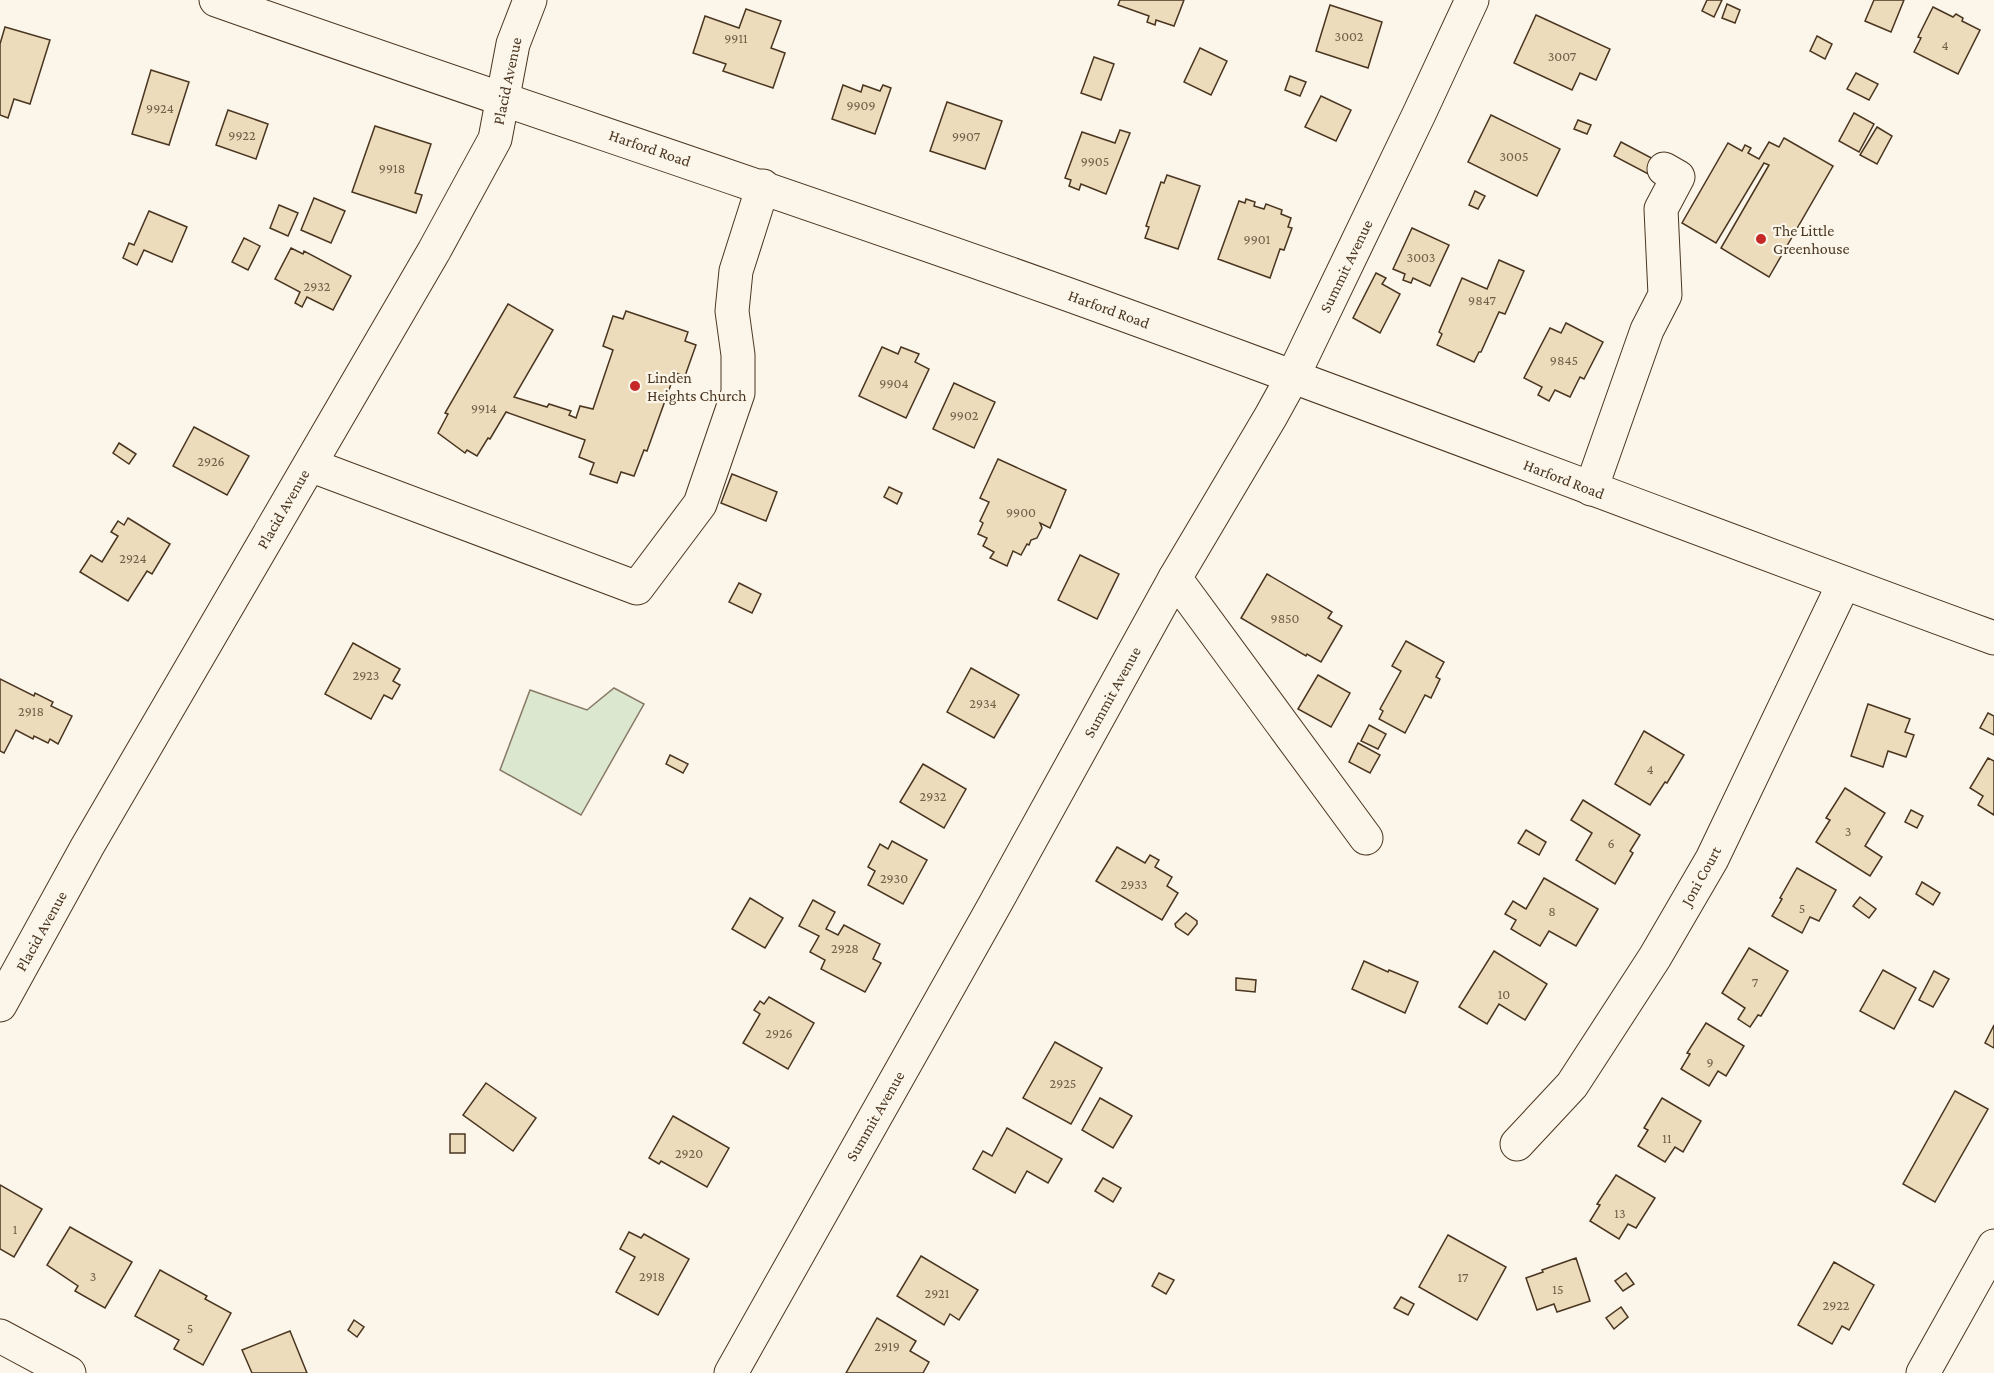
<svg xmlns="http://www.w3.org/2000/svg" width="1994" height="1373" viewBox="0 0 1994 1373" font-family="'Crimson Pro',serif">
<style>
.green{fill:#dce7d0;stroke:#887966;stroke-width:1.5}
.building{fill:#ecdcbc;stroke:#4a3520;stroke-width:1.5}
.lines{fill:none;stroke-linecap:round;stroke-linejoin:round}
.minor-casing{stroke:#4a3520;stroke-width:35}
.major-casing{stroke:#4a3520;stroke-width:35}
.minor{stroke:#fbf6e9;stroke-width:33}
.major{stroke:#fbf6e9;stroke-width:33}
.poi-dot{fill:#c62828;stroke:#fbf6e9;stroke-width:2}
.labels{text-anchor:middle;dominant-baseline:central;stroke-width:4.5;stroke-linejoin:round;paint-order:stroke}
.number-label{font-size:14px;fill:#725f47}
.street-label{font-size:16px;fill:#4a3520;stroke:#fbf6e9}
.poi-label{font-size:16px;fill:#4a3520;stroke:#fbf6e9;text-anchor:start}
</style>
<rect width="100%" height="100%" fill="#fbf6e9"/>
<path class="green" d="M614,688l30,16 -63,111 -81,-45 30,-80 57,20z"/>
<g class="building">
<path d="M1120,0h64l-10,26 -18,-6 -1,5 -8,-3 2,-6 -31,-11z"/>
<path d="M1707,0h15l-8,17 -12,-6z"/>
<path d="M1874,0h30l-13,32 -26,-11z"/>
<path d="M1727,4l13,6 -5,13 -13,-5z"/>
<path d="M1330,5l52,17 -14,46 -52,-17z"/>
<path d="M1933,7l20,10 3,-3 7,4 -1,3 18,9 -22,44 -44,-22 7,-14 -3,-1z"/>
<path d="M746,9l35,12 -10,27 14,5 -12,35 -50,-17 3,-7 -33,-11 12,-37 34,12z"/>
<path d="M1536,15l74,34 -14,31 -16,-7 -8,17 -58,-27z"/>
<path d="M5,27l45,13 -20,64 -16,-5 -6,19 -8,-3v-71z"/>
<path d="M1817,36l15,8 -7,15 -15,-8z"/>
<path d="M1200,48l27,13 -16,34 -27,-13z"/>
<path d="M1094,57l20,7 -13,36 -20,-7z"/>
<path d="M151,70l38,12 -20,63 -37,-11z"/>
<path d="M1856,73l22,11 -9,16 -22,-11z"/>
<path d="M1290,76l16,6 -6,14 -15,-6z"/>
<path d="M843,85l18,7 2,-7 17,6 3,-6 8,3 -16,46 -43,-15z"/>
<path d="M1321,96l30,14 -15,31 -31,-14z"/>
<path d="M947,102l55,19 -17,48 -55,-18z"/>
<path d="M228,110l40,14 -12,35 -40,-14z"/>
<path d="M1854,113l20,11 -15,28 -20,-11z"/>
<path d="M1491,115l69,34 -23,47 -69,-34z"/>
<path d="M1578,120l13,5 -4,9 -13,-5z"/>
<path d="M375,126l56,18 -16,49 7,2 -6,18 -64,-21z"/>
<path d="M1877,127l15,9 -15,28 -17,-9z"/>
<path d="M1120,130l10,3 -24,61 -25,-10 -2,6 -10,-4 2,-6 -6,-2 17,-46 33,11z"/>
<path d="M1784,138l49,28 -64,111 -48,-29 48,-83 -5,-2 -48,80 -34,-20 46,-80 14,8 3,-6 6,3 -3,5 11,6 10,-17 10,5z"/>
<path d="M1621,142l40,21 -7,14 -40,-21z"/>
<path d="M1167,175l33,11 -22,63 -33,-11 4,-11 -3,-1 15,-44 3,1z"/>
<path d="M1475,191l10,5 -7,13 -9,-4z"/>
<path d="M314,198l31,13 -14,32 -30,-13z"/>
<path d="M1246,199l9,3 -1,4 10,3 2,-5 16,6 -1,4 10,4 -3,9 4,1 -8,22 -4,-1 -10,29 -52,-19 21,-58 6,2z"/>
<path d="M279,205l19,8 -10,23 -18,-8z"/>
<path d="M149,211l38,16 -15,35 -28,-12 -7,15 -14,-7 6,-15 5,2z"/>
<path d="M1412,228l37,17 -19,41 -17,-8 -2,5 -8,-3 2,-6 -12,-5z"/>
<path d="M244,238l16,8 -12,24 -16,-8z"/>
<path d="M291,248l12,6 1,-3 47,25 -18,34 -26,-13 -5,10 -7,-4 5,-11 -25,-13z"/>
<path d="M1499,260l25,11 -19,43 -6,-2 -18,40h-2l-5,10 -37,-17 5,-11 -3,-2 23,-54 25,11z"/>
<path d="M1376,273l10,5 -4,6 18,10 -20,39 -27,-15z"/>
<path d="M508,304l45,26 -39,67 33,10 2,-3 22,7 -2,4 7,3 4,-12 13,3 20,-59 -10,-4 10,-30 10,3 3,-8 62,21 -3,9 11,4 -11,31 -10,-3 -28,78 -3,-1 -10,26 -13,-4 -4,11 -27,-9 4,-11 -15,-6 6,-17 -79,-28 -16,27 -2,-1 -11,18 -10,-6 -2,3 -27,-20 10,-19 -3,-1z"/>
<path d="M1566,323l37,19 -19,37 -4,-2 -10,20 -15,-7 -6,11 -11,-6 4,-8 -18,-9 26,-50 11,5z"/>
<path d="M882,347l16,7 3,-7 18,7 -4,8 14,7 -23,49 -47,-22z"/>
<path d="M954,383l41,19 -21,46 -41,-19z"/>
<path d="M194,427l55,29 -22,39 -54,-29z"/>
<path d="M119,443l17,11 -7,10 -16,-11z"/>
<path d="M998,459l68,31 -16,38 -10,-5 2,5 -5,10 -6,2 -2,5 -2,-1 -6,11 -8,-4 -6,15 -17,-8 4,-6 -11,-6 4,-8 -9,-4 5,-11 -3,-2 9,-19 -9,-4z"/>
<path d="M732,474l45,18 -11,29 -45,-18z"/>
<path d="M889,487l13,6 -5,11 -13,-7z"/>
<path d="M128,518l42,26 -18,30 -5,-3 -19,30 -48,-29 11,-17 11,7 16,-26 -7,-4 7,-11 6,4z"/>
<path d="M1080,555l39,19 -22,45 -39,-19z"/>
<path d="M1267,574l65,38 -4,6 14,8 -21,36 -14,-8 -1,2 -65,-38z"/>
<path d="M739,583l22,11 -9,19 -23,-11z"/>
<path d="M1406,641l38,21 -8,15 4,2 -9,19 -6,-3 -20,38 -26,-14 4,-8 -3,-2 21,-38 -9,-5z"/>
<path d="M353,643l47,26 -7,12 7,4 -8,14 -8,-4 -13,24 -46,-25z"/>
<path d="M971,668l48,27 -25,43 -47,-26z"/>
<path d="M1318,675l32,18 -19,34 -33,-18z"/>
<path d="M0,679l34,17 1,-3 18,9 -2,4 21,10 -14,28 -8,-5 -2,4 -14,-7 -1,3 -17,-9 -12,23 -4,-2z"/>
<path d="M1868,704l42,15 -5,13 9,3 -8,22 -18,-6 -5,16 -32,-11z"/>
<path d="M1988,713l6,3v19l-14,-7z"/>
<path d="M1369,725l17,9 -8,15 -17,-8z"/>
<path d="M1644,731l40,24 -17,28 -2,-1 -15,23 -35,-21z"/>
<path d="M1358,743l22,12 -10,18 -21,-11z"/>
<path d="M670,755l18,9 -5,9 -17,-9z"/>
<path d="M1988,758l6,3v54l-16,-10 5,-9 -13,-8z"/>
<path d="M923,764l43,25 -22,39 -44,-26z"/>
<path d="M1845,788l40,25 -20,33 17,11 -12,19 -54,-34 14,-22 -4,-2z"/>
<path d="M1583,800l57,35 -10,16 3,2 -18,31 -39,-24 16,-27 -21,-13z"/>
<path d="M1911,810l12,6 -6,12 -12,-6z"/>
<path d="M1526,830l20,12 -7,13 -21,-12z"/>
<path d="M892,841l35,19 -24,44 -35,-19 7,-14 -7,-4 12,-23 8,5z"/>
<path d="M1117,847l28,16 5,-8 9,5 -4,7 17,10 -5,9 11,7 -16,27 -66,-39z"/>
<path d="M1797,868l39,22 -17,31 -9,-4 -8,16 -30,-17 10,-17 -2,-1z"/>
<path d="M1544,878l54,31 -22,37 -27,-15 -9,15 -29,-17 5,-9 -11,-6 8,-13 13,8z"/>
<path d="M1922,882l18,11 -7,12 -17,-11z"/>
<path d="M1860,897l16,12 -7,9 -16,-12z"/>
<path d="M750,898l33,20 -18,30 -33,-19z"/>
<path d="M813,900l22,12 -9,17 12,6 6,-10 36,19 -7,15 8,4 -16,29 -44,-23 4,-9 -15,-8 9,-16 -20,-10z"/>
<path d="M1186,913l11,8v3l-9,11 -12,-8 -1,-3z"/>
<path d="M1749,948l39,23 -27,45 -3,-1 -8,12 -12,-8 7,-11 -23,-15z"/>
<path d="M1494,951l53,33 -22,36 -26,-16 -12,20 -28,-17z"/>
<path d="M1364,961l24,11 1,-2 29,12 -13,31 -53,-24z"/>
<path d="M1883,970l33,18 -22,41 -34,-18z"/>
<path d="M1934,971l15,8 -16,28 -14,-7z"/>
<path d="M1236,978l20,2 -1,12 -19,-2z"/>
<path d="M769,997l45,26 -26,46 -45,-26 17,-29 -6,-4 6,-9 4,3z"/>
<path d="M1706,1023l38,23 -18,30 -8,-5 -9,15 -28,-17 9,-15 -3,-1z"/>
<path d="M1994,1025v23l-9,-5z"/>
<path d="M1055,1042l47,26 -31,56 -48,-26z"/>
<path d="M486,1083l50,35 -23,33 -50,-36z"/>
<path d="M1955,1091l33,18 -53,93 -32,-18z"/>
<path d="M1100,1098l32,18 -19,32 -31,-18z"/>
<path d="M1662,1098l39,23 -18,31 -8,-5 -10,15 -27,-16 10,-16 -4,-2z"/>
<path d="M673,1116l56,32 -22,39 -46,-26 -2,3 -10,-6z"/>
<path d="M1007,1128l55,31 -14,24 -21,-12 -12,22 -42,-24 10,-18 9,5z"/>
<rect x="450" y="1134" width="15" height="19"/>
<path d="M1616,1175l39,23 -19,30 -8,-4 -9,15 -29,-18 10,-16 -3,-1z"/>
<path d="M1103,1178l18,10 -8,14 -18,-11z"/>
<path d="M0,1185l42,24 -28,48 -14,-8z"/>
<path d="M70,1227l62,35 -27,46 -30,-17 3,-5 -31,-21z"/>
<path d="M629,1232l12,6 3,-4 45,25 -31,56 -42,-23 19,-35 -15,-8z"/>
<path d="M1448,1235l58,32 -29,53 -58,-33z"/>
<path d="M921,1256l57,34 -19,30 -9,-6 -6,11 -47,-29z"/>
<path d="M1576,1258l14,43 -33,11 -3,-8 -17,6 -11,-32 17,-6 -1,-2z"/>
<path d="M1834,1262l40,23 -25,45 -7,-4 -10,18 -34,-19z"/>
<path d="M160,1270l47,26 -2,3 26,14 -28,52 -29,-16 5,-9 -44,-24z"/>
<path d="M1159,1273l15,7 -8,14 -14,-8z"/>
<path d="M1626,1273l8,11 -11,7 -8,-10z"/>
<path d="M1401,1297l13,7 -6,11 -14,-7z"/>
<path d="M1621,1307l7,10 -14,12 -8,-11z"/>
<path d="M877,1318l39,23 -6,10 19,11 -6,11h-77z"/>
<path d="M354,1320l10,7 -7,10 -9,-7z"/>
<path d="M290,1331l17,42h-55l-10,-23z"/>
</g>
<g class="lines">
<defs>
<g id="minor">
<path d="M310,465l327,123 63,-84 38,-111v-38l-6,-44 4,-40 27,-85"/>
<path d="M1591,489l56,-159 18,-35 -4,-86 17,-32 -14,-8"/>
<path d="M1175,578l191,260"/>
<path d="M0,1005l87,-158 347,-596 61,-112 18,-95 17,-44"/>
<path d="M1517,1144l55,-59 83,-128 57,-98 132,-276"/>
<path d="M0,1336l69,37"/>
<path d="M731,1373l263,-467 181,-328 96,-162 22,-40 127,-264 52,-112"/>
<path d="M1923,1373l71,-127"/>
</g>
<path id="major" d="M216,0c277,98 557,189 834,288 316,113 629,235 944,350"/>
</defs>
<use href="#minor" class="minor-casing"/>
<use href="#major" class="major-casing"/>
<use href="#minor" class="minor"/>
<use href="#major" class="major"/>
</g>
<g class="poi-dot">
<circle cx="1761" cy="239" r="6"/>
<circle cx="635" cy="386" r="6"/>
</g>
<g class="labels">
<g class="number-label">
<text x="1349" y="36">3002</text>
<text x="736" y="38">9911</text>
<text x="1945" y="45">4</text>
<text x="1562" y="56">3007</text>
<text x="861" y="105">9909</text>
<text x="160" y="108">9924</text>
<text x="242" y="135">9922</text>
<text x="966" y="136">9907</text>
<text x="1514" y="156">3005</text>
<text x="1095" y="161">9905</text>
<text x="392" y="168">9918</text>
<text x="1257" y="239">9901</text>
<text x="1421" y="257">3003</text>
<text x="317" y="286">2932</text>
<text x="1482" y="300">9847</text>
<text x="1564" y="360">9845</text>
<text x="894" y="383">9904</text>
<text x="484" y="408">9914</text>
<text x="964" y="415">9902</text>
<text x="211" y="461">2926</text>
<text x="1021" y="512">9900</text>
<text x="133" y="558">2924</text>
<text x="1285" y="618">9850</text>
<text x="366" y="675">2923</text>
<text x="983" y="703">2934</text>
<text x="31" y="711">2918</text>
<text x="1650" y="769">4</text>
<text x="933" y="796">2932</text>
<text x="1848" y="831">3</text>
<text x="1611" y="843">6</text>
<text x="894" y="878">2930</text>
<text x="1134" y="884">2933</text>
<text x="1802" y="908">5</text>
<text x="1552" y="911">8</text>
<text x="845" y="948">2928</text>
<text x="1755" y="982">7</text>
<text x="1504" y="994">10</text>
<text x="779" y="1033">2926</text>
<text x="1710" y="1062">9</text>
<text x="1063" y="1083">2925</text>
<text x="1667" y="1138">11</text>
<text x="689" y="1153">2920</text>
<text x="1620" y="1213">13</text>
<text x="15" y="1229">1</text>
<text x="93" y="1276">3</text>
<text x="652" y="1276">2918</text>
<text x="1463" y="1277">17</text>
<text x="1558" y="1289">15</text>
<text x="937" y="1293">2921</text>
<text x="1836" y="1305">2922</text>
<text x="190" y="1328">5</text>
<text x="887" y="1346">2919</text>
</g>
<g class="street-label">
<text transform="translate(507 81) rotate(-78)">Placid Avenue</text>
<text transform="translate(650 148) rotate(19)">Harford Road</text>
<text transform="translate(1346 266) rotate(-64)">Summit Avenue</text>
<text transform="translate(1109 309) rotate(20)">Harford Road</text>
<text transform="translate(1564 479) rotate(21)">Harford Road</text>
<text transform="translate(283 509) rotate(-60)">Placid Avenue</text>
<text transform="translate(1112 692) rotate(-61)">Summit Avenue</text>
<text transform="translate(1701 876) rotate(-61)">Joni Court</text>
<text transform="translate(41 931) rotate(-61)">Placid Avenue</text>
<text transform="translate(875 1116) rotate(-60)">Summit Avenue</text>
</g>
<g class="poi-label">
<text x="1773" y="230">The Little<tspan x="1773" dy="18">Greenhouse</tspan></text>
<text x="647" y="377">Linden<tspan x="647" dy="18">Heights Church</tspan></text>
</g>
</g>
</svg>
